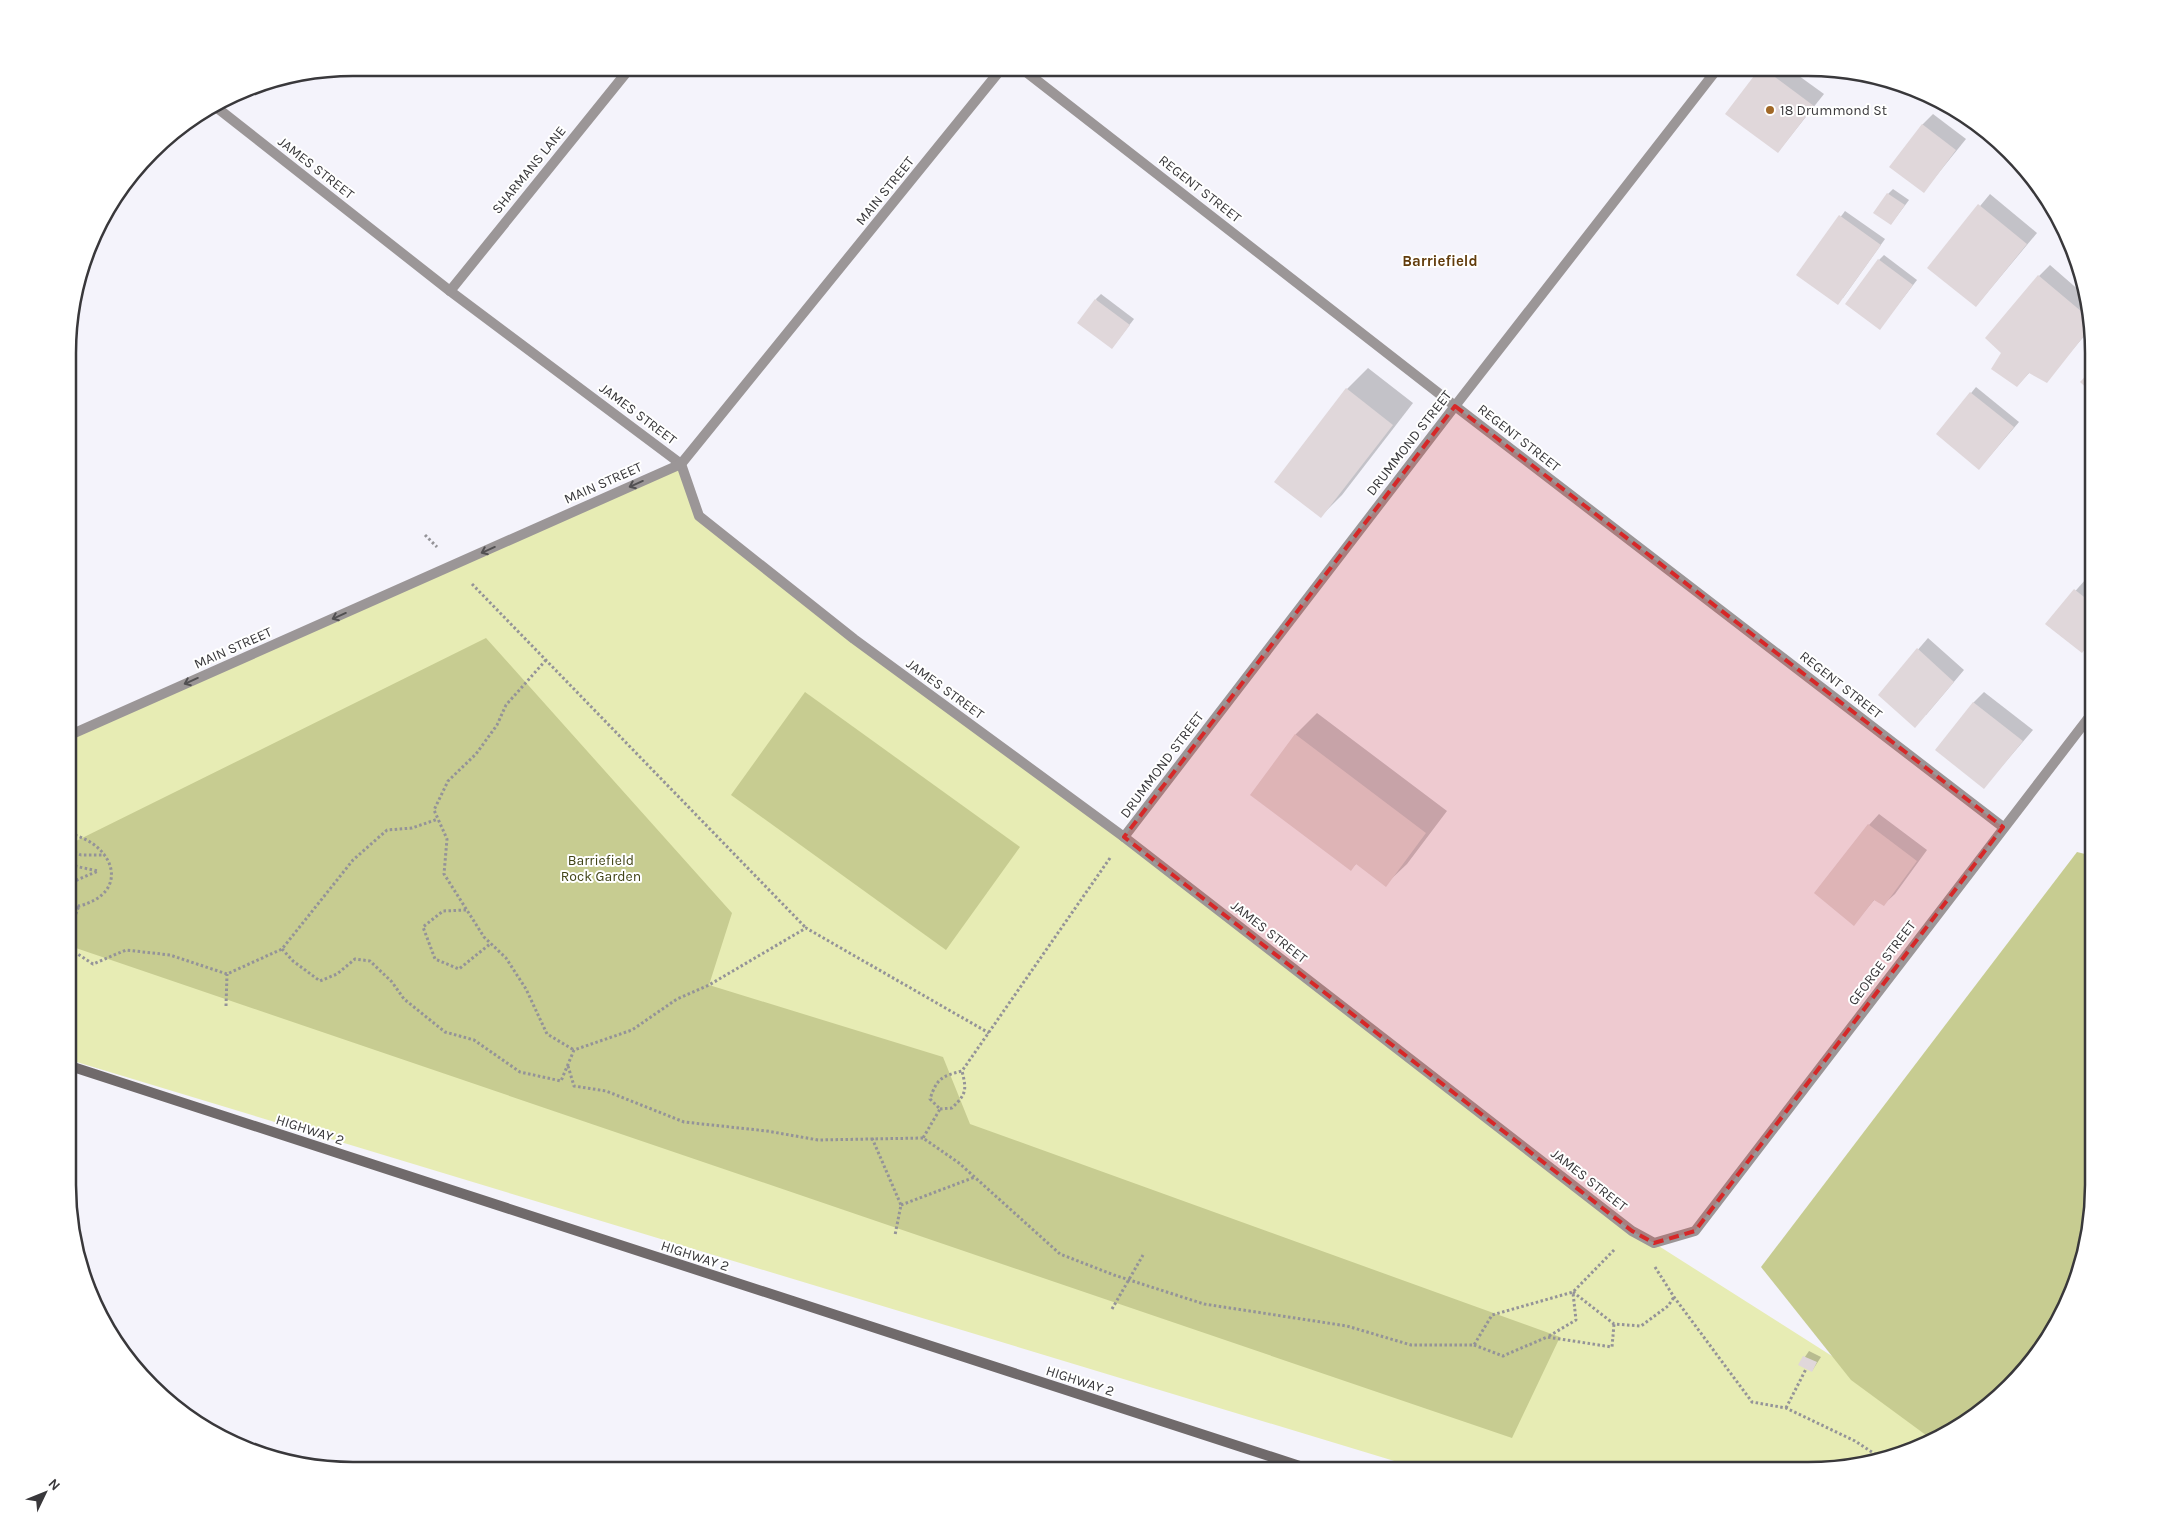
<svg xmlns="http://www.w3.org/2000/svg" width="2161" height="1538" viewBox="0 0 2161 1538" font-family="Karla,sans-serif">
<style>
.green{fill:#e7ecb4}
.forest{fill:#c7cc91}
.shadow{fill:#0003}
.building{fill:#e0d7da}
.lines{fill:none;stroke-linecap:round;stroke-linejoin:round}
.path{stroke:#949398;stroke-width:3;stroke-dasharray:2.5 2.5;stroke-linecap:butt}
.minor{stroke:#9b9697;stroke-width:10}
.secondary{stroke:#706a6b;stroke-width:10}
.oneway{stroke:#525052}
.marked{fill:#d62828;fill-opacity:0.2;stroke:#d62828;stroke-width:4;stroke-dasharray:10 6;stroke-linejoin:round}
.poi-dot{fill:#a16826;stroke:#fff;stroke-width:2}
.labels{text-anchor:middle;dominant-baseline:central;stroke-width:4;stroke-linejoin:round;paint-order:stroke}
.poi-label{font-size:14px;fill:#39383b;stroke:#fff;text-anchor:start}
.street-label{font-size:14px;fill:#39383b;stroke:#fff}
.park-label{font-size:14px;fill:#404316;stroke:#fff}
.neighbourhood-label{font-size:15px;font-weight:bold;fill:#623c0c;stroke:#fff}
.rim{fill:none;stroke:#39383b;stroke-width:2.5}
</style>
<rect width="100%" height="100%" fill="#f4f3fb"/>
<path class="green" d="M681,464l18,52 955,727 296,188 -16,10 -53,20 -73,9h-384l-1354,-410v-325z"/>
<g class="forest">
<path d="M486,638l246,275 -23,72 234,72 27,67 590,213 -48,101 -1442,-492v-102z"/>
<path d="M805,692l215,155 -74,103 -215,-155z"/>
<path d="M2077,852l16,4v347l-15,74 -44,82 -52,52 -48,30 -83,-61 -90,-113z"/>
</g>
<g class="shadow">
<path d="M1761,68h27l36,26 -46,58z"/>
<path d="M1933,114l33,25 -42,52 -2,-66z"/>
<path d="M1893,189l16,11 -18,24 -3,-30z"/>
<path d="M1990,194l47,39 -61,73 -47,-38z"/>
<path d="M1845,211l40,28 -42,59 -45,-23z"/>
<path d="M1884,255l33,25 -37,48 -1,-68z"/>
<path d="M2050,265l31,27 10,36 -45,53 -16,-9 -13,14 -14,-33 36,-77z"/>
<path d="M1101,294l33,25 -22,29 -16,-49z"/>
<path d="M1368,368l45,35 -71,92 -21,21 26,-127z"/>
<path d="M1976,387l43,35 -35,41 -46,-29z"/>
<path d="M2086,579l7,5v57l-11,11 -36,-28z"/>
<path d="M1928,638l36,32 -38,45 -47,-20z"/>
<path d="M1984,692l49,38 -49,57 -11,-84z"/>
<path d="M1317,713l130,98 -40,53 -22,21 -28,-22 -6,6 -99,-74 44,-61z"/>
<path d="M1879,814l48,36 -32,44 -11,10 -9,-5 -21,25 15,-99z"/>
<path d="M1809,1351l12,6 -9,14 -12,-7z"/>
</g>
<g class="building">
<path d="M1760,68h3l51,38 -36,47 -53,-39z"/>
<path d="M1922,124l34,26 -32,43 -35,-26z"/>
<path d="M1887,193l18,12 -14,20 -18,-12z"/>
<path d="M1978,204l49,40 -51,63 -49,-39z"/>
<path d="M1839,215l42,30 -43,60 -42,-30z"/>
<path d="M1878,259l35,26 -33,45 -35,-26z"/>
<path d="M2038,275l50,42 3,10 -44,56 -18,-10 -12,14 -26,-18 10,-16 -16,-15z"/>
<path d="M1095,299l35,26 -18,24 -35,-26z"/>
<path d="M2093,368v26l-13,-12z"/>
<path d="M1346,388l47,37 -72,93 -47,-36z"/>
<path d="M1970,392l44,35 -35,43 -43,-36z"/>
<path d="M2093,537v14l-7,-6z"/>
<path d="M2074,589l19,15v35l-11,14 -37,-29z"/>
<path d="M1917,648l37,34 -39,46 -37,-33z"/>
<path d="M1973,702l50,39 -39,48 -49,-39z"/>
<path d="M1295,734l131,99 -40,54 -30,-23 -5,7 -101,-76z"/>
<path d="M1868,824l49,37 -33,45 -10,-6 -20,26 -40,-33z"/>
<path d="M1803,1356l14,6 -5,10 -14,-7z"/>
</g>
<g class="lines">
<g class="path">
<path d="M425,535l12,12"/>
<path d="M472,584l334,344"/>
<path d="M546,660l-40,45 -9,20 -21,29 -28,27 -14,29 13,29 -3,35 40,63 22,21 20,31 21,45 27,16"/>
<path d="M70,834c45,10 61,59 9,72l-9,-6"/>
<path d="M70,850l11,5h24"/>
<path d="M1110,858l-148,213c-20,5 -25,7 -32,28l10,10 -17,29 36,25 101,91 54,21 90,29 143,22 64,19h63l18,-30 81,-23 42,-43"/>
<path d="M70,865l28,6 -21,9 -7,5"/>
<path d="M466,910l-23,1 -20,16 12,32 24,10 31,-25"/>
<path d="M70,928l9,-22"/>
<path d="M70,949l23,15 33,-14 44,5 57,19 55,-25 71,-89 34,-30 25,-2 26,-9"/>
<path d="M282,949l11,12 27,20 17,-7 18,-15 15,2 22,21 12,17 41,33 29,8 46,32 41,9 13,-31 58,-20 45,-31 32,-14 97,-57 183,105"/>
<path d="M226,1006l1,-32"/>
<path d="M568,1066l6,20 32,5 78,31 83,9 51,9 105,-2"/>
<path d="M940,1109l12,-1c14,-14 15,-17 10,-37"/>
<path d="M872,1138l29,67 -6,30"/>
<path d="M901,1205l74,-28"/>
<path d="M1655,1267l19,30 78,105 34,6 69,33 29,19"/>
<path d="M1573,1292l41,32 27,2 27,-20 6,-9"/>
<path d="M1112,1309l31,-54"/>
<path d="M1549,1336l27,-16 -3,-27"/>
<path d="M1474,1345l29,11 44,-19 65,10 2,-23"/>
<path d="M1786,1408l20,-39"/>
</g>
<g class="minor">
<path d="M1021,68l434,338 548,421"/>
<path d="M216,107l234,184 231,173 18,52 155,123 270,198 508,394 22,12 41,-12 398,-519"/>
<path d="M1965,117l48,39"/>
<path d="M450,291l180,-223"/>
<path d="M70,735l611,-271 321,-396"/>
<path d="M1124,837l331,-431 263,-338"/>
</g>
<path class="secondary" d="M70,1066l1242,404"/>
</g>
<defs><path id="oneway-shaft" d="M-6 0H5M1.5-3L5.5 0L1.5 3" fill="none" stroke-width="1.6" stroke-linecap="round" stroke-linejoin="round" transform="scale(1.25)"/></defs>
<g class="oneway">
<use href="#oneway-shaft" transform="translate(636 484) rotate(156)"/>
<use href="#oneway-shaft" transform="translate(488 550) rotate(156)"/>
<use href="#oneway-shaft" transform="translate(339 616) rotate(156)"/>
<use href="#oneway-shaft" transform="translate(191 681) rotate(156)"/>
</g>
<path class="marked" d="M1455,406l548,421 -308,404 -41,12 -22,-12 -508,-394z"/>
<circle class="poi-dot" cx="1770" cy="110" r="5"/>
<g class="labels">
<g class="poi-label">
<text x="1780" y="110">18 Drummond St</text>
</g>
<g class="street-label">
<text transform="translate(316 168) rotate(38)">JAMES STREET</text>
<text transform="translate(529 170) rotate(-51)">SHARMANS LANE</text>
<text transform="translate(1200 189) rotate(38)">REGENT STREET</text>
<text transform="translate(885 191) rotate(-51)">MAIN STREET</text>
<text transform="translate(638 414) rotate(37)">JAMES STREET</text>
<text transform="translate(1519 438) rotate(38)">REGENT STREET</text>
<text transform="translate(1409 443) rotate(-52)">DRUMMOND STREET</text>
<text transform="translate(603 483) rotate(-24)">MAIN STREET</text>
<text transform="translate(233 648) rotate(-24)">MAIN STREET</text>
<text transform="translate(1841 685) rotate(38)">REGENT STREET</text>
<text transform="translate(945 689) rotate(36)">JAMES STREET</text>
<text transform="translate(1162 765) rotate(-53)">DRUMMOND STREET</text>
<text transform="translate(1269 932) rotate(38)">JAMES STREET</text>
<text transform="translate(1882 963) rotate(-53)">GEORGE STREET</text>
<text transform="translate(310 1130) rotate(18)">HIGHWAY 2</text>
<text transform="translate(1589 1180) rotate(38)">JAMES STREET</text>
<text transform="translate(695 1256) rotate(18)">HIGHWAY 2</text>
<text transform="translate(1080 1381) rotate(18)">HIGHWAY 2</text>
</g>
<g class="park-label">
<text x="601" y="860">Barriefield<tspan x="601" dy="16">Rock Garden</tspan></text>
</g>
<g class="neighbourhood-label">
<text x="1440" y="261">Barriefield</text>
</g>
</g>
<path d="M0 0H2161V1538H0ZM353 76H1808A277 277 0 0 1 2085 353V1185A277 277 0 0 1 1808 1462H353A277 277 0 0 1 76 1185V353A277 277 0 0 1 353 76Z" fill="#fff" fill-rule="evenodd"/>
<path class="rim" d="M353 76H1808A277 277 0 0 1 2085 353V1185A277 277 0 0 1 1808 1462H353A277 277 0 0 1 76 1185V353A277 277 0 0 1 353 76Z"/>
<g transform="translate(45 1493) rotate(47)" stroke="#ffffff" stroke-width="4" paint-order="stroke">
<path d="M0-4L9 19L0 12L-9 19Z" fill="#39383b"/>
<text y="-8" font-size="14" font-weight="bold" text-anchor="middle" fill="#39383b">N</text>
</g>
</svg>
